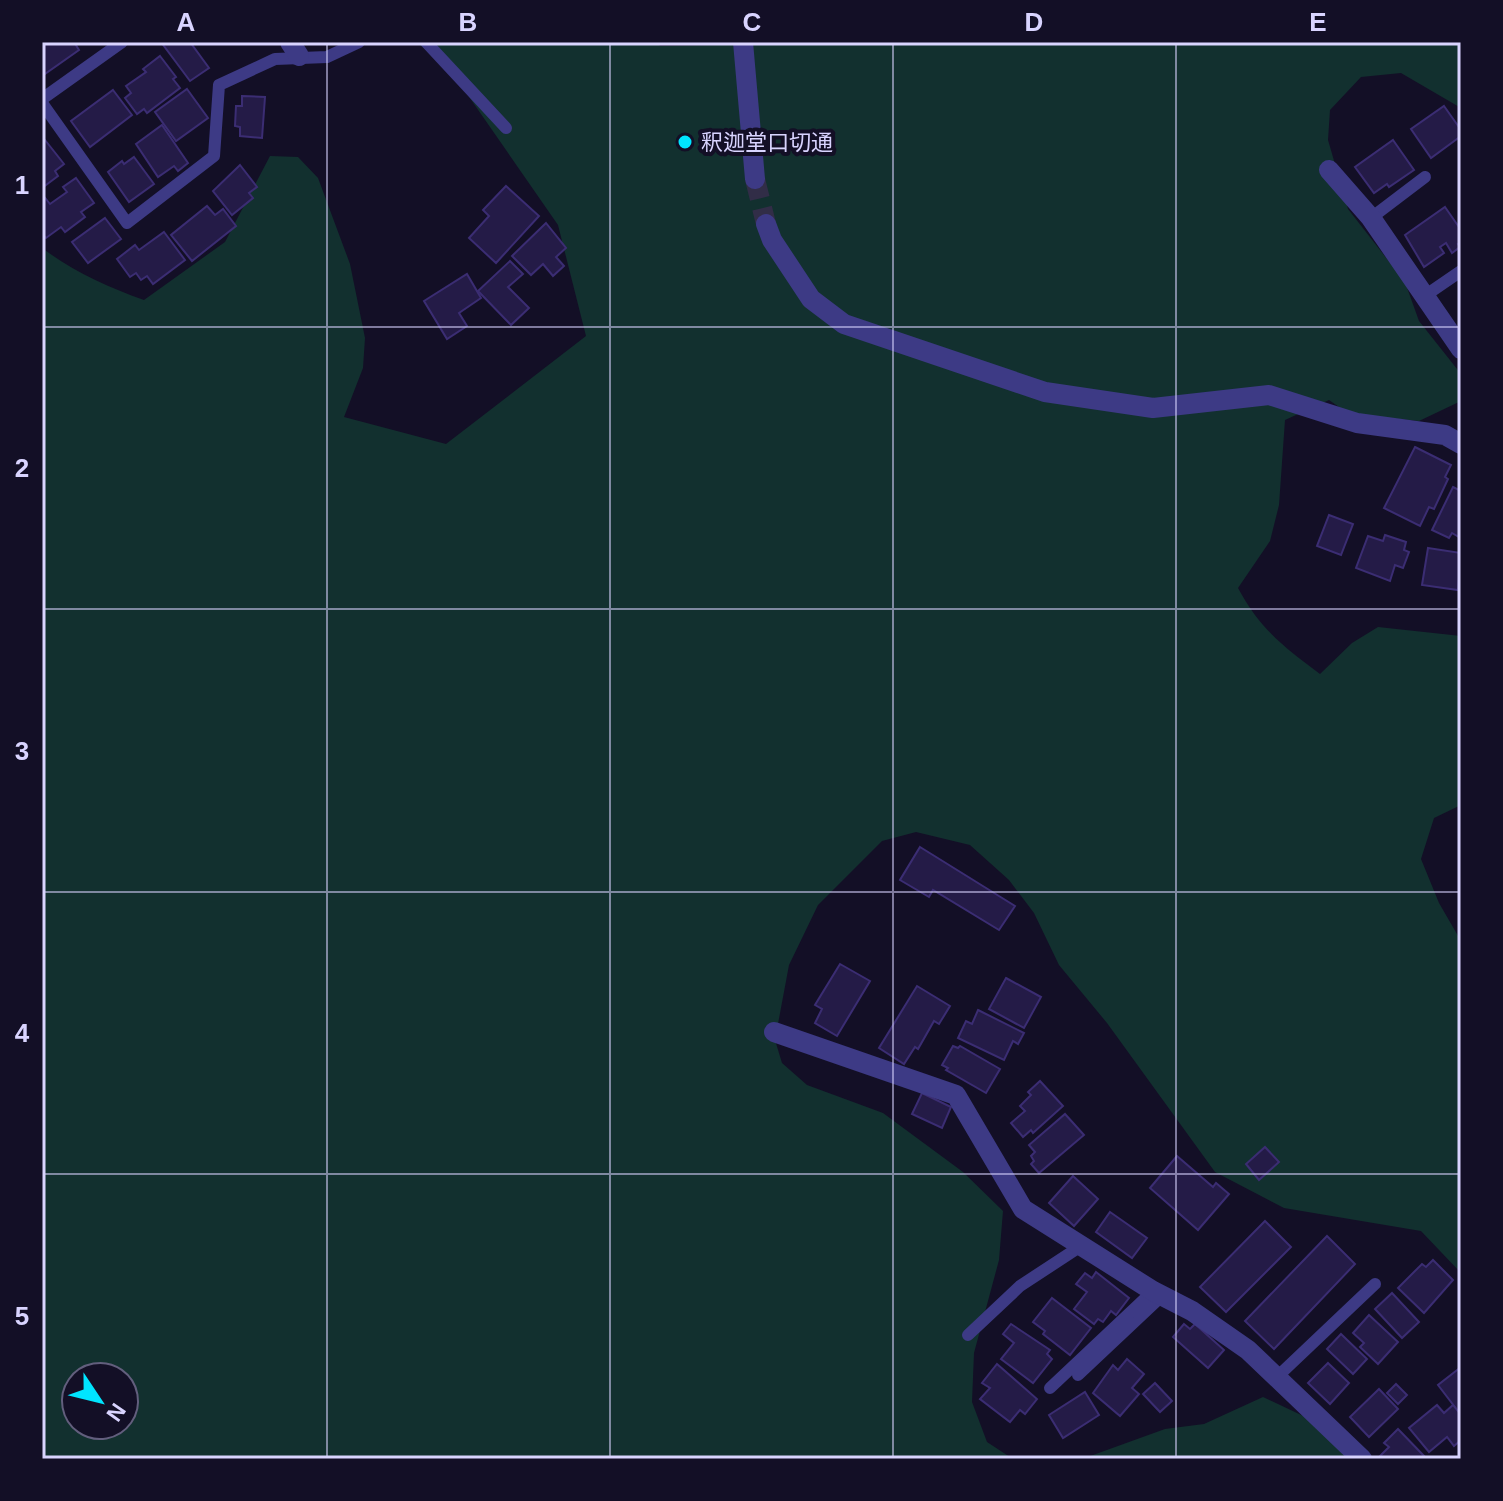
<svg xmlns="http://www.w3.org/2000/svg" width="1503" height="1501" viewBox="0 0 1503 1501" font-family="Helvetica,'Noto Sans JP',sans-serif">
<style>
.green{fill:#12302f;fill-rule:evenodd}
.building{fill:#241b47;stroke:#3b2d73;stroke-width:2}
.lines{fill:none;stroke-linecap:round;stroke-linejoin:round}
.minor-tunnel{stroke:#312d47;stroke-width:20;stroke-dasharray:20 10;stroke-linecap:butt}
.service{stroke:#3d3a85;stroke-width:12}
.minor{stroke:#3d3a85;stroke-width:20}
.grid{fill:none;stroke:#d9d4ff;stroke-width:2;stroke-opacity:0.55}
.poi-dot{fill:#00e5ff;stroke:#130f26;stroke-width:3}
.labels{text-anchor:middle;dominant-baseline:central;stroke-width:8;stroke-linejoin:round;paint-order:stroke}
.poi-label{font-size:22px;fill:#d9d4ff;stroke:#130f26;text-anchor:start}
.neatline{fill:none;stroke:#d9d4ff;stroke-width:3}
.grid-label{font-size:26px;text-anchor:middle;font-weight:bold;fill:#d9d4ff}
</style>
<rect width="100%" height="100%" fill="#130f26"/>
<g class="green">
<path d="M416,42h240l4,4 61,-1 2,-3h738v66l-60,-35 -40,4 -31,33 -2,30 20,69 57,73 14,39 42,53v27l-42,20 -70,-7 -20,-14 -44,20 -6,85 -9,36 -32,47c22,41 46,59 82,86l32,-31 26,-16 83,9v169l-27,13 -13,41 18,44 22,38v332l-40,-42 -137,-23 -69,-36 -108,-149 -48,-58 -25,-52 -25,-33 -39,-35 -54,-13 -34,9 -64,64 -29,60 -14,75 7,23 25,22 76,28 80,59 40,39 -4,49 -25,93 -2,49 15,40 26,17h-971v-1211c31,23 65,39 102,52l81,-58 45,-86 28,1 20,21 32,86 15,74 -2,30 -19,49 102,27 140,-108 -28,-111 -109,-157zM76,1377h48v48h-48z"/>
<path d="M1263,1397l53,25 33,37h-267l83,-30 39,-5z"/>
</g>
<g class="building">
<path d="M42,42h32l5,8 -37,26z"/>
<path d="M161,42h29l19,26 -19,13z"/>
<path d="M160,56l16,21 -3,2 7,9 -33,25 -3,-4 -7,5 -12,-16 6,-5 -5,-7 20,-14 -3,-3z"/>
<path d="M187,89l21,29 -32,23 -21,-29z"/>
<path d="M113,90l19,25 -42,32 -19,-26z"/>
<path d="M242,96l23,1 -3,41 -22,-2v-9l-5,-1 1,-20h6z"/>
<path d="M1444,106l17,24v6l-30,22 -20,-29z"/>
<path d="M162,125l26,38 -10,8 -4,-5 -16,11 -22,-33z"/>
<path d="M45,140l19,24 -9,7 3,5 -16,12v-46z"/>
<path d="M1393,140l21,30 -25,17 -2,-3 -13,9 -19,-26z"/>
<path d="M134,157l20,27 -25,18 -21,-30 14,-11 2,3z"/>
<path d="M240,165l17,22 -8,6 4,5 -21,17 -19,-24z"/>
<path d="M76,178l18,25 -13,9 4,5 -20,15 -4,-5 -15,11 -4,-5v-39l8,10 17,-12 -4,-5z"/>
<path d="M506,186l33,30 -43,47 -27,-25 20,-22 -6,-6z"/>
<path d="M207,206l8,9 8,-6 13,17 -44,35 -21,-26z"/>
<path d="M1445,207l16,23v12l-3,2 2,3 -8,6 -6,-10 -6,4 4,6 -20,14 -19,-32z"/>
<path d="M105,218l16,21 -33,24 -16,-21z"/>
<path d="M546,223l20,25 -10,9 8,9 -11,10 -10,-12 -12,11 -19,-19z"/>
<path d="M164,232l21,28 -32,24 -6,-8 -6,4 -5,-7 -6,4 -13,-18 18,-14 4,5z"/>
<path d="M510,261l13,13 -15,13 21,21 -18,17 -33,-34z"/>
<path d="M467,274l14,24 -22,15 8,13 -20,13 -23,-38z"/>
<path d="M1415,447l36,18 -6,12 3,2 -14,30 -5,-2 -9,19 -36,-18z"/>
<path d="M1453,487l8,4v42l-2,4 -7,-4 -3,5 -17,-8z"/>
<path d="M1329,515l24,9 -12,31 -24,-9z"/>
<path d="M1385,535l21,7 -2,8 5,2 -6,16 -8,-3 -5,16 -34,-13 12,-32 15,5z"/>
<path d="M1428,548l33,5 -3,37 -36,-5z"/>
<path d="M920,847l95,59 -16,24 -66,-40 -4,7 -29,-17z"/>
<path d="M840,964l30,17 -33,55 -22,-13 7,-14 -7,-4z"/>
<path d="M1006,978l35,19 -17,31 -35,-19z"/>
<path d="M917,986l33,20 -11,18 -5,-3 -16,28 -3,-2 -11,17 -25,-16z"/>
<path d="M978,1010l46,23 -6,11 -5,-3 -9,19 -46,-22 8,-17 6,3z"/>
<path d="M953,1046l5,2 2,-2 40,23 -14,24 -40,-23 2,-2 -6,-3z"/>
<path d="M1040,1081l23,25 -30,27 -2,-3 -8,7 -12,-14 14,-12 -5,-5 11,-11 -3,-3z"/>
<path d="M922,1093l29,14 -9,21 -30,-14z"/>
<path d="M1065,1114l19,21 -45,38 -8,-9 3,-3 -3,-5 4,-4 -6,-7z"/>
<path d="M1265,1147l14,15 -20,18 -13,-16z"/>
<path d="M1177,1156l36,31 3,-4 13,11 -31,36 -48,-42z"/>
<path d="M1073,1176l25,23 -24,27 -25,-23z"/>
<path d="M1110,1212l37,26 -15,20 -36,-26z"/>
<path d="M1265,1221l26,26 -65,65 -26,-25z"/>
<path d="M1327,1236l28,28 -81,85 -29,-28z"/>
<path d="M1433,1260l20,20 -29,33 -26,-25 24,-24 4,3z"/>
<path d="M1096,1272l33,26 -13,17 -5,-4 -8,11 -5,-3 -4,5 -20,-15 13,-17 -11,-8 9,-11 7,5z"/>
<path d="M1392,1293l27,29 -17,16 -27,-29z"/>
<path d="M1052,1298l39,30 -21,27 -27,-21 2,-3 -12,-9z"/>
<path d="M1369,1315l29,27 -20,22 -18,-17 4,-4 -11,-10z"/>
<path d="M1011,1324l39,26 -3,4 5,5 -19,24 -32,-24 13,-16 -11,-9z"/>
<path d="M1184,1324l6,5 5,-5 29,26 -16,18 -35,-31z"/>
<path d="M1341,1334l26,25 -14,15 -26,-25z"/>
<path d="M1127,1359l17,15 -12,14 7,6 -19,22 -27,-23 20,-28 5,5z"/>
<path d="M1328,1363l21,20 -19,21 -22,-21z"/>
<path d="M997,1364l40,35 -12,15 -5,-4 -10,12 -30,-23 10,-11 -8,-5z"/>
<path d="M1461,1367v48l-23,-30z"/>
<path d="M1155,1383l17,18 -12,11 -17,-18z"/>
<path d="M1396,1384l11,11 -9,9 -11,-11z"/>
<path d="M1379,1389l19,20 -29,28 -19,-20z"/>
<path d="M1085,1392l14,23 -36,23 -14,-23z"/>
<path d="M1437,1405l7,8 9,-8 8,10v25l-7,6 -7,-9 -18,15 -20,-24z"/>
<path d="M1398,1429l26,27 -4,3h-37l-3,-3 9,-9 -5,-4z"/>
</g>
<g class="lines">
<path class="minor-tunnel" d="M755,179l11,45"/>
<g class="service">
<path d="M426,42l80,86"/>
<path d="M42,99l80,-57"/>
<path d="M42,103l85,120 87,-67 5,-71 56,-26 52,-2 32,-15"/>
<path d="M1371,218l54,-41"/>
<path d="M1426,295l35,-24"/>
<path d="M968,1335l52,-49 61,-40"/>
<path d="M1078,1375l84,-79"/>
<path d="M1277,1377l98,-93"/>
<path d="M1050,1388l103,-97"/>
</g>
<g class="minor">
<path d="M290,42l9,14"/>
<path d="M743,42l12,137"/>
<path d="M1329,170l42,48 90,131"/>
<path d="M766,224l6,16 39,59 33,25 201,68 108,16 116,-13 88,28 88,12 16,9"/>
<path d="M774,1032l182,63 67,114 130,82 39,20 56,39 114,109"/>
</g>
</g>
<path class="grid" d="M327,42v1417M610,42v1417M893,42v1417M1176,42v1417M42,327h1419M42,609h1419M42,892h1419M42,1174h1419"/>
<circle class="poi-dot" cx="685" cy="142" r="8"/>
<g class="labels">
<g class="poi-label">
<text x="701" y="142">釈迦堂口切通</text>
</g>
</g>
<rect width="1503" height="1501" fill="none" stroke="#130f26" stroke-width="88"/>
<g transform="translate(100 1401) rotate(125)"><circle r="38" fill="#130f26" stroke="#625e7d" stroke-width="2"/>
<path d="M0-6L14 30L0 20L-14 30Z" fill="#00e5ff"/>
<text y="-12" font-size="22" font-weight="bold" text-anchor="middle" fill="#d9d4ff">N</text>
</g>
<rect x="44" y="44" width="1415" height="1413" class="neatline"/>
<g class="grid-label">
<text x="186" y="31">A</text>
<text x="468" y="31">B</text>
<text x="752" y="31">C</text>
<text x="1034" y="31">D</text>
<text x="1318" y="31">E</text>
<text x="22" y="194">1</text>
<text x="22" y="477">2</text>
<text x="22" y="760">3</text>
<text x="22" y="1042">4</text>
<text x="22" y="1325">5</text>
</g>
</svg>
